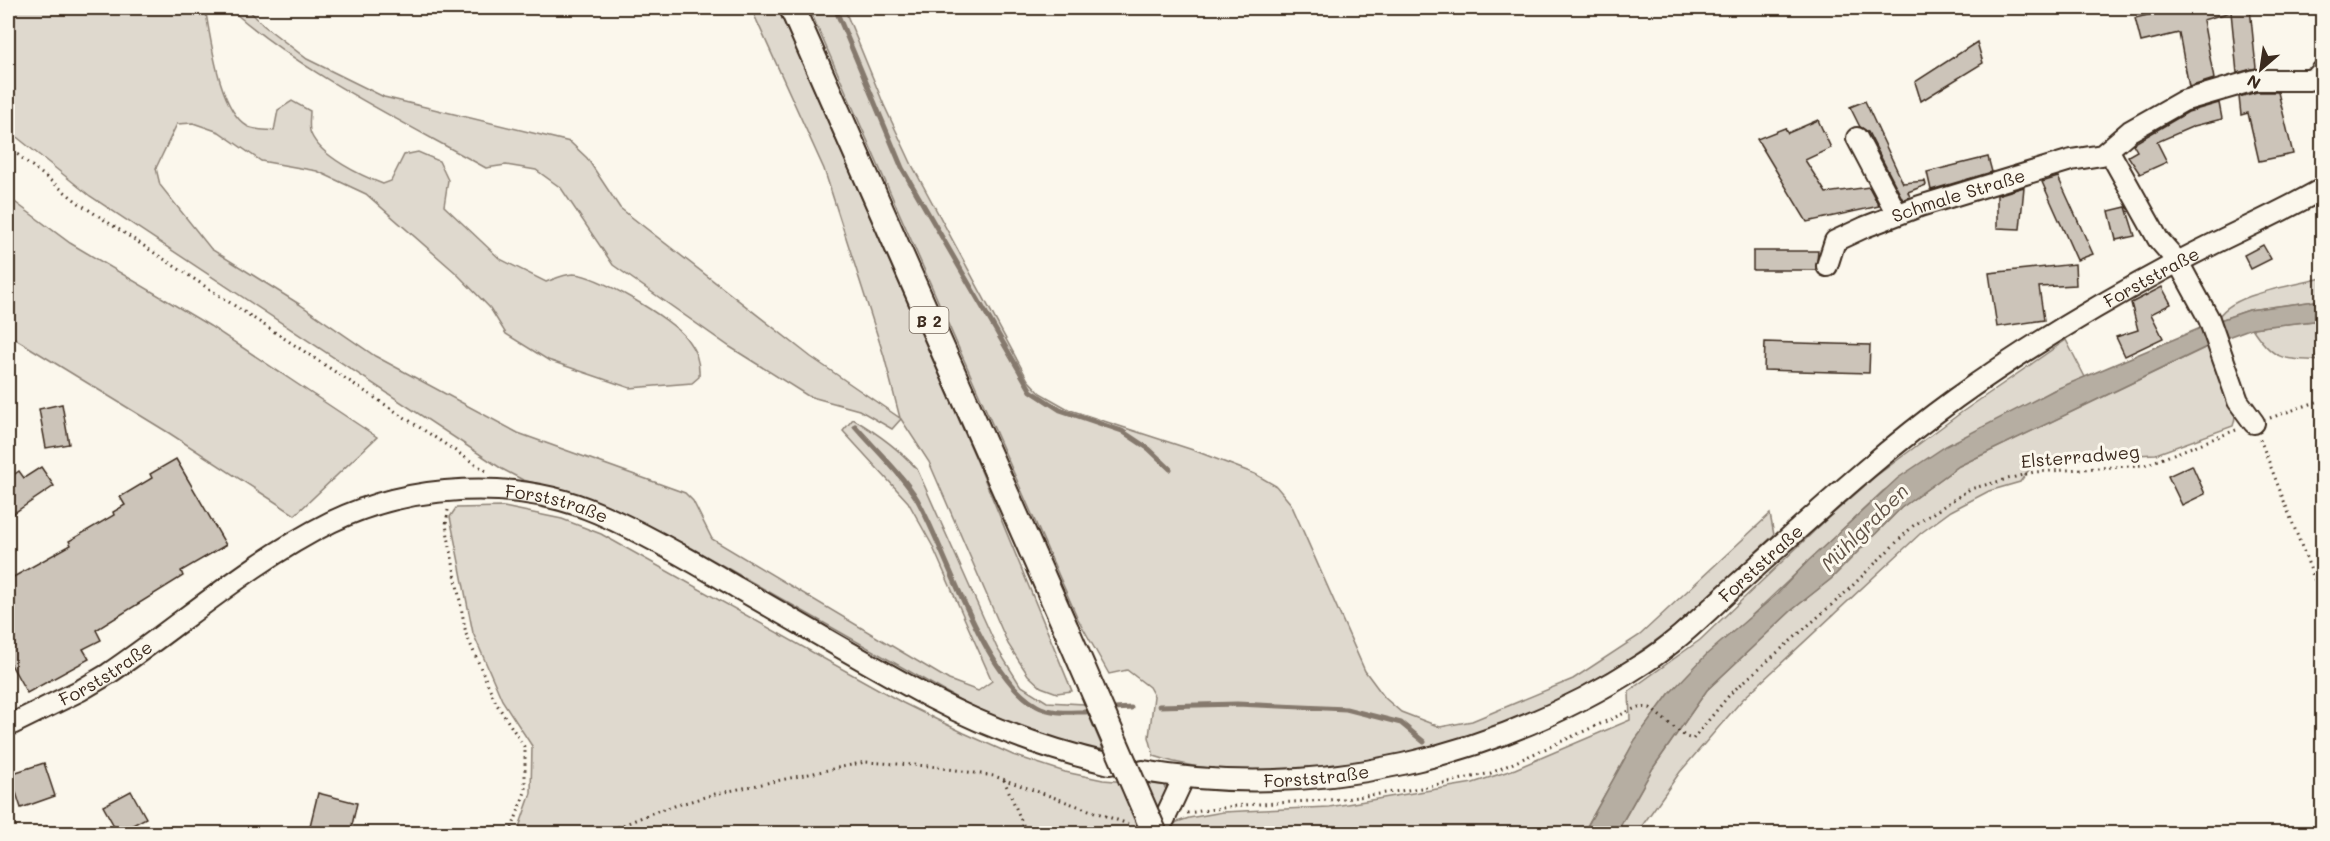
<svg xmlns="http://www.w3.org/2000/svg" width="2330" height="841" viewBox="0 0 2330 841" font-family="Mali,sans-serif">
<style>
.green{fill:#dfd9ce;stroke:#8d8276;stroke-width:1.5}
.water{fill:#b6aea2;stroke:#85796d;stroke-width:1.5}
.lines{fill:none;stroke-linecap:round;stroke-linejoin:round}
.stream{stroke:#85796d;stroke-width:5}
.building{fill:#ccc4b9;stroke:#3b2a1e;stroke-width:1.5}
.minor-casing{stroke:#3b2a1e;stroke-width:24}
.major-casing{stroke:#3b2a1e;stroke-width:28}
.path{stroke:#3b2a1e;stroke-width:3;stroke-dasharray:1.5 4.5;stroke-linecap:butt}
.minor{stroke:#fbf7ec;stroke-width:20}
.major{stroke:#fbf7ec;stroke-width:24}
.major-bridge-casing{stroke:#3b2a1e;stroke-width:28;stroke-linecap:butt}
.major-bridge{stroke:#fbf7ec;stroke-width:24}
.labels{text-anchor:middle;dominant-baseline:central;stroke-width:6;stroke-linejoin:round;paint-order:stroke}
.shield{fill:#fbf7ec;stroke:#75685c;stroke-width:1.5}
.shield-label{font-size:16px;font-weight:bold;fill:#3b2a1e}
.street-label{font-size:18px;fill:#3b2a1e;stroke:#fbf7ec}
.water-label{font-size:20px;font-style:italic;fill:#605246;stroke:#fbf7ec}
</style>
<rect width="100%" height="100%" fill="#fbf7ec"/>
<filter id="ink" filterUnits="userSpaceOnUse"><feTurbulence type="fractalNoise" baseFrequency=".0167" numOctaves="2"/><feDisplacementMap in="SourceGraphic" scale="12" xChannelSelector="R" yChannelSelector="G"/><feConvolveMatrix kernelMatrix="1 2 1 2 8 2 1 2 1" color-interpolation-filters="sRGB"/></filter>
<g filter="url(#ink)">
<g class="green">
<path d="M8,8h197c6,30 13,100 42,118 6,4 20,4 27,5l4,-21 14,-9 18,10c0,6 -2,17 1,23 10,23 51,42 72,50l8,-3 13,-26 14,-3 21,9 9,19 -4,26 56,53 46,23c8,-3 19,-8 27,-8 25,1 99,45 113,64 10,13 14,23 13,39l-7,6 -62,5 -82,-28 -42,-26 -16,-26 -34,-35 -90,-79 -49,-23 -56,-10 -42,-29 -26,-9 -16,1 -21,44 4,17 51,64 88,55 76,52 143,77 167,60 8,8 19,38 237,141 29,11 14,-10 -60,-136 -24,-43 -65,-71 10,-12c24,14 45,29 64,50l80,179 23,37 27,17 37,2 19,45h-13l-71,-22 -52,-23 -277,-157 -80,-40 -51,-18 -36,-9 -21,-11 -412,-273 -82,-66z"/>
<path d="M229,8h18l16,17 44,34 77,38 186,45 17,16 33,50 191,149 89,61 -16,-62 -60,-187 -73,-161h27l199,453 95,230 -15,2 -16,-6 -13,-12 -20,-31 -79,-182 -28,-43 -9,10 -33,-19 -51,-14 -78,-49 -117,-82 -52,-77 -25,-18 -30,-5 -20,3c-88,-49 -181,-93 -257,-160z"/>
<path d="M809,8h35l40,97 28,60 116,215 12,13 30,17 123,40 62,24 21,12 15,18 74,167 20,27 16,14 39,15 32,-6 101,-42 67,-44 130,-121 4,21c-34,31 -67,66 -104,95 -104,79 -225,124 -355,137 -53,5 -110,7 -161,-11l-5,-19 5,-41 -5,-9 -22,-17 -18,4 -31,-55z"/>
<path d="M8,197l62,46 140,83 167,111 -82,78 -126,-82 -155,-95 -6,-4z"/>
<path d="M2322,278v22l-73,10 -32,11c8,-27 80,-36 105,-43z"/>
<path d="M2322,320v41c-39,-3 -47,2 -70,-33z"/>
<path d="M2066,340l20,39 -32,11 -171,101 -214,203 -34,47 -52,92 -340,1 -19,-4v3l-55,1 -1,-4 9,-8 12,-4 34,-6 106,-5 144,-24 42,-14 115,-49 -1,-29 71,-51 128,-122 48,-42 86,-64z"/>
<path d="M2209,346c9,20 33,60 24,80l-77,28 -120,6 -16,22 -31,9 -38,20 -30,22 -178,166 -63,73 -43,61 -21,1 37,-66 54,-78 85,-80 39,-31 70,-71 58,-42z"/>
<path d="M504,507l58,12 39,15 302,169 61,30 49,22 52,17 38,8 60,5 6,8 -25,40h-627l14,-40 1,-47 -30,-46 -29,-67 -23,-116 6,-9z"/>
</g>
<path class="water" d="M2322,300v20l-70,8 -27,10 -266,128 -58,42 -70,71 -39,31 -85,80 -54,78 -37,65 -33,1 52,-94 34,-46 38,-40 70,-60 31,-33 90,-83 48,-32 108,-56 163,-69 32,-11z"/>
<g class="lines">
<g class="stream">
<path d="M835,8l67,160 129,223 29,19 62,21 27,18 21,20"/>
<path d="M855,426c19,22 47,48 62,73 31,55 66,177 120,207 14,8 33,6 49,6"/>
<path d="M1159,706l78,-2 109,5 55,14 23,19"/>
<path d="M1115,709l16,-1"/>
</g>
</g>
<g class="building">
<path d="M2178,8h72l6,60 -19,5 -6,-61 -28,8 11,59 -25,8 -10,-54 -38,9 -6,-24z"/>
<path d="M1977,42l6,21 -62,38 -6,-19z"/>
<path d="M2257,92h21l15,62 -34,7 -11,-48 -7,2 -2,-18z"/>
<path d="M1865,101l38,82 22,-2 1,4 -18,7 2,5 -7,3 -35,-68 -8,-5 -10,-20z"/>
<path d="M2219,103l3,16 -28,7 -37,16 10,20 -27,12 -12,-18 9,-5 -4,-7 55,-32z"/>
<path d="M1818,120l13,28 -26,12 21,33 43,-6 10,19 -72,16 -50,-83 28,-11 3,5z"/>
<path d="M1988,157l4,15 -61,18 -4,-18z"/>
<path d="M2058,177l35,77 -16,6 -35,-78z"/>
<path d="M2024,187l-4,42 -23,-1v-33z"/>
<path d="M2126,207l9,29 -19,4 -7,-29z"/>
<path d="M2263,245l8,14 -20,10 -7,-14z"/>
<path d="M1753,251h65l-2,19h-63z"/>
<path d="M2075,264l1,21 -37,2 5,33 -47,7 -8,-54z"/>
<path d="M2162,287l9,17 -20,10 12,24 -38,18 -9,-19 22,-7 -7,-27z"/>
<path d="M1765,342l105,3 -1,28 -105,-3z"/>
<path d="M62,404l7,40 -23,4 -7,-39z"/>
<path d="M176,459l50,86 -45,26 2,5 -87,54 5,10 -18,9 6,10 -62,34 -19,-34v-79l63,-35 -2,-4 45,-26 -1,-3 12,-7 -5,-8 32,-19 -2,-4z"/>
<path d="M2192,465l13,29 -23,11 -14,-29z"/>
<path d="M41,467l13,19 -46,31v-38l11,-8 5,7z"/>
<path d="M44,763l11,33 -34,12 -11,-34z"/>
<path d="M131,791l15,27 -28,15 -15,-27z"/>
<path d="M318,793l39,10 -7,31h-42z"/>
</g>
<g class="lines">
<defs>
<g id="minor">
<path d="M1857,138l40,76"/>
<path d="M2109,151l49,88 20,23 31,57 29,82 16,22"/>
<path id="s1" d="M1827,266l8,-25 30,-14 55,-21 151,-46 31,-5 28,-24 53,-30 72,-21h53l8,-2 6,-7"/>
<path id="s2" d="M8,726l73,-36 27,-16c74,-50 142,-112 223,-152 79,-38 184,-45 267,-9 48,21 93,47 138,74 65,37 129,76 195,111 57,30 116,51 179,66"/>
<path id="s3" d="M1143,771c172,30 355,-13 501,-108 36,-23 67,-56 99,-84 69,-62 137,-126 213,-181 67,-48 147,-96 220,-135 48,-26 99,-47 146,-74"/>
<path d="M1164,820l20,-43"/>
</g>
<path id="major" d="M792,8l275,623"/>
</defs>
<use href="#minor" class="minor-casing"/>
<use href="#major" class="major-casing"/>
<g class="path">
<path d="M8,147l72,57 406,267"/>
<path d="M2270,418l52,-18"/>
<path d="M2260,439l62,160"/>
<path d="M448,510l-2,15 20,109 30,69 29,45v44l-15,42"/>
<path d="M1004,780l23,54"/>
<path d="M1187,813l56,-8 101,-6 77,-11 70,-15 147,-66 12,1 36,29 7,2 38,-46 112,-98 70,-69 57,-37 64,-17 111,-7 91,-35"/>
<path d="M601,834l56,-23 58,-17 150,-32 65,4 64,10 134,48"/>
</g>
<use href="#minor" class="minor"/>
<use href="#major" class="major"/>
<defs>
<path id="major-bridge" d="M1067,631l88,203"/>
</defs>
<use href="#major-bridge" class="major-bridge-casing"/>
<use href="#major-bridge" class="major-bridge"/>
</g>
</g>
<g class="labels">
<rect class="shield" x="909.5" y="307" width="39" height="26" rx="4.5"/>
<g class="shield-label">
<text x="929" y="320">B 2</text>
</g>
<g class="street-label">
<text stroke="none"><textPath href="#s1" startOffset="158">Schmale Straße</textPath></text>
<text stroke="none"><textPath href="#s3" startOffset="1164">Forststraße</textPath></text>
<text transform="translate(2080 456) rotate(-5)">Elsterradweg</text>
<text stroke="none"><textPath href="#s2" startOffset="615">Forststraße</textPath></text>
<text stroke="none"><textPath href="#s3" startOffset="678">Forststraße</textPath></text>
<text stroke="none"><textPath href="#s2" startOffset="111">Forststraße</textPath></text>
<text stroke="none"><textPath href="#s3" startOffset="174">Forststraße</textPath></text>
</g>
<g class="water-label">
<text transform="translate(1864 527) rotate(-45)">Mühlgraben</text>
</g>
</g>
<rect width="2330" height="841" fill="none" stroke="#fbf7ec" stroke-width="30"/>
<rect x="15" y="15" width="2300" height="811" fill="none" stroke="#3b2a1e" stroke-width="2" filter="url(#ink)"/>
<g transform="translate(2261 69) rotate(209)" stroke="#fbf7ec" stroke-width="4.5" paint-order="stroke">
<path d="M0-4.5L10 22L0 15L-10 22Z" fill="#3b2a1e"/>
<text y="-9" font-size="16" font-weight="bold" text-anchor="middle" fill="#3b2a1e">N</text>
</g>
</svg>
